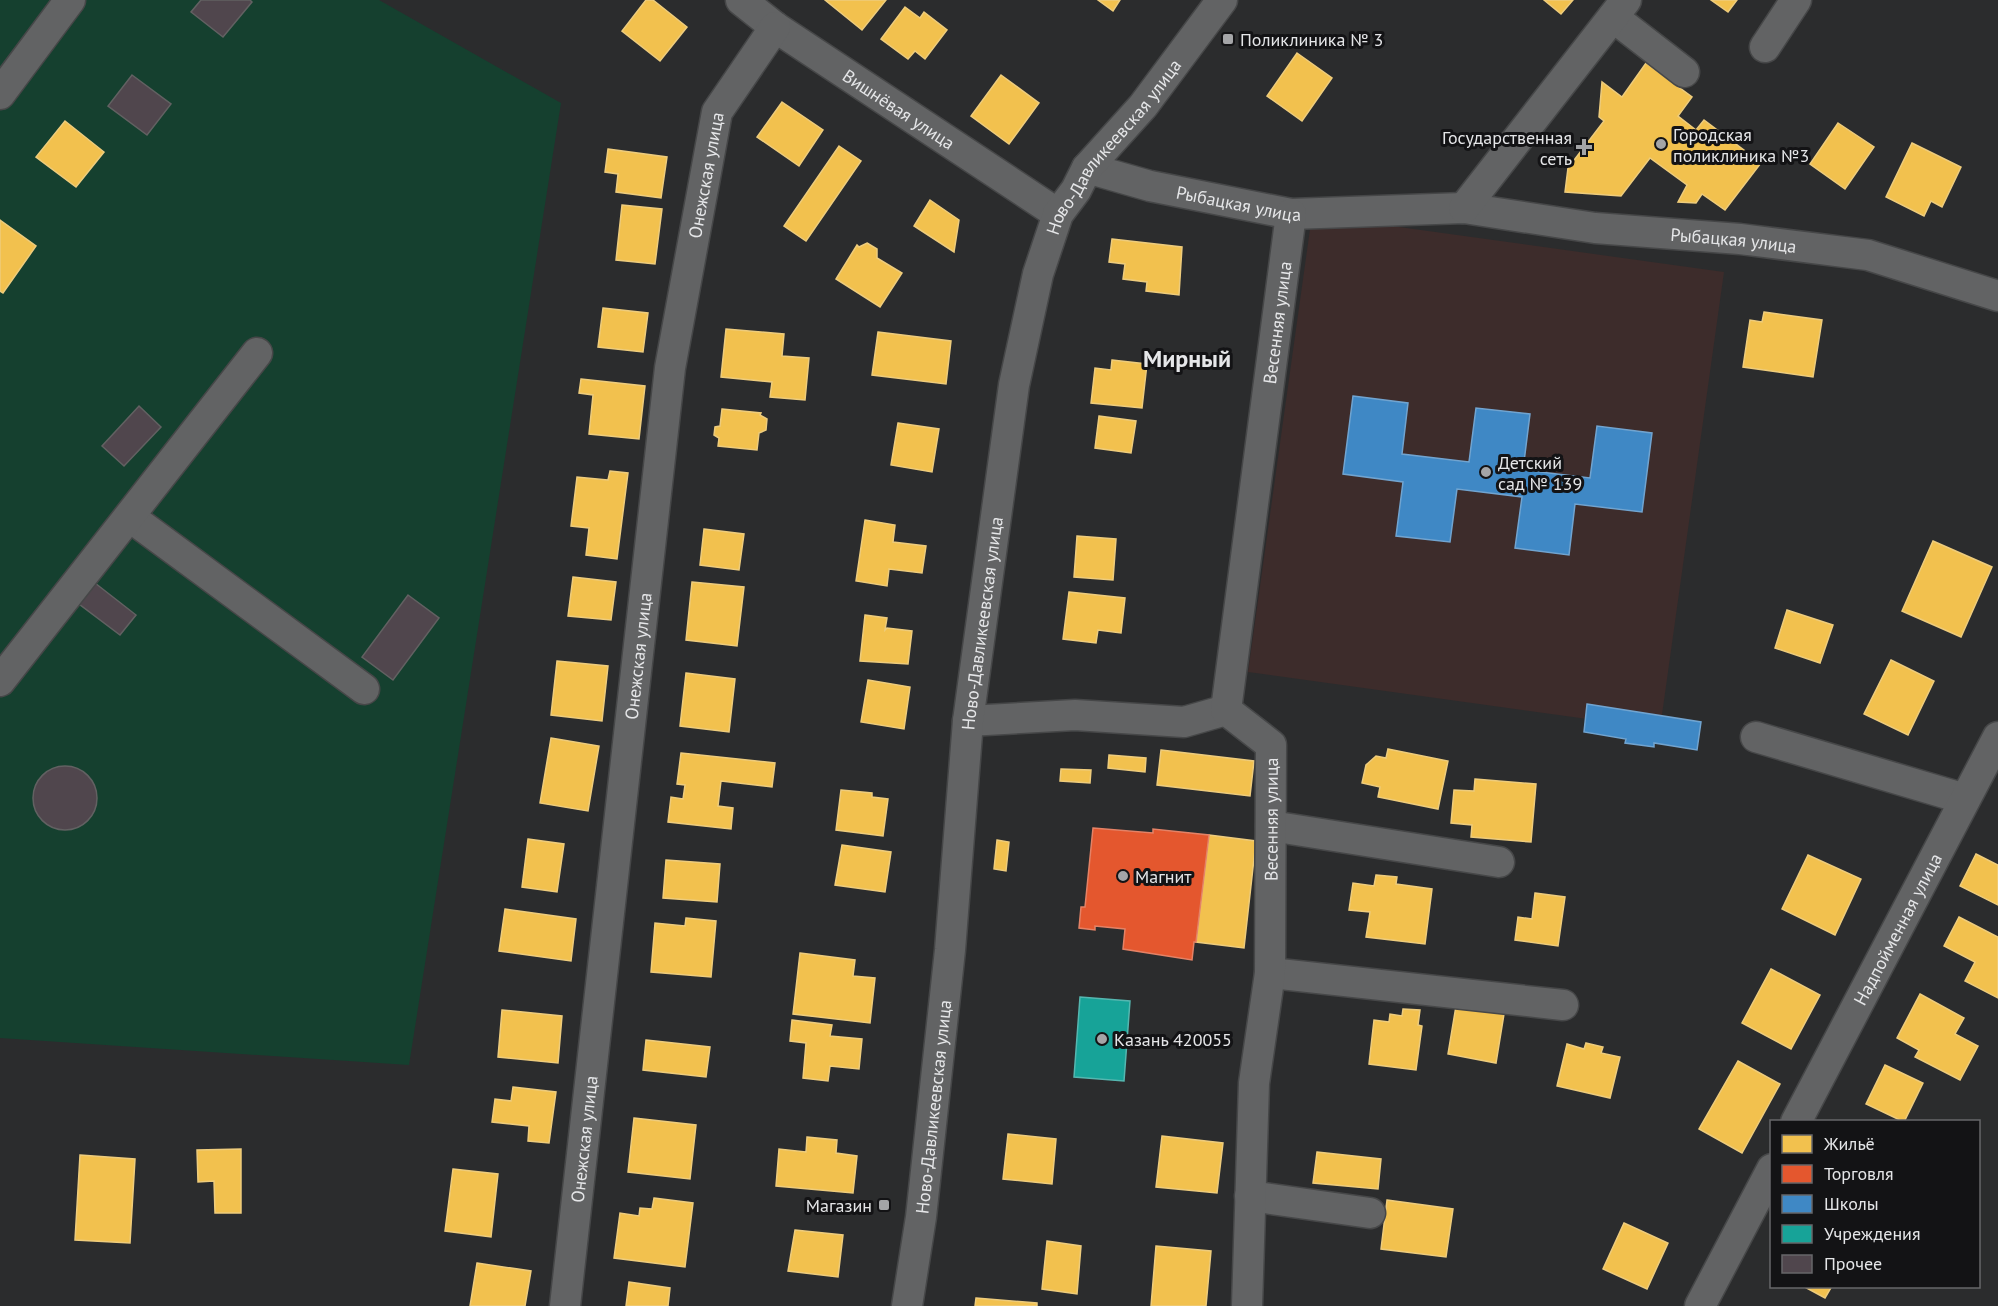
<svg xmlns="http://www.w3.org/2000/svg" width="1998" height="1306" viewBox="0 0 1998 1306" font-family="'PT Sans',sans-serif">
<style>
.education{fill:#3d2c2b}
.green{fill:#15402f}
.homes{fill:#f2c14e;stroke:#eecc7c;stroke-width:1.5}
.shops{fill:#e4572e;stroke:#e48266;stroke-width:1.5}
.schools{fill:#3f88c5;stroke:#71a4d0;stroke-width:1.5}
.public{fill:#17a398;stroke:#55b7b0;stroke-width:1.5}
.building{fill:#50464d;stroke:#626162;stroke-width:1.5}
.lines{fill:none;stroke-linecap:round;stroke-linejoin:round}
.minor-casing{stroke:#464748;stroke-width:33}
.minor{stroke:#626364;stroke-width:30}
.poi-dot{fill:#a4a5a7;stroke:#131315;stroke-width:2}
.labels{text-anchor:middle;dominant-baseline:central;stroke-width:6;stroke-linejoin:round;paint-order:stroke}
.poi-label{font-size:18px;fill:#e5e6e8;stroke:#131315;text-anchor:start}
.street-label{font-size:18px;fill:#e5e6e8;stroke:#131315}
.district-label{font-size:24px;font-weight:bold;fill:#e5e6e8;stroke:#131315}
</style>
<rect width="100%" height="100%" fill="#2b2c2d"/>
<path class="education" d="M1312,215l412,57 -64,457 -412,-57z"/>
<path class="green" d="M0,0h379l182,103 -152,962 -409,-27z"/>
<g class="homes">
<path d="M646,0h7l34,27 -27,34 -38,-30z"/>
<path d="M825,0h61l-24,30z"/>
<path d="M1098,0h22l-7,11z"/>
<path d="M1544,0h29l-12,14z"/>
<path d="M1711,0h26l-9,12z"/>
<path d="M905,7l15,11 4,-6 23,18 -22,29 -10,-8 -7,8 -27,-20z"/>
<path d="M1297,53l35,25 -30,43 -35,-25z"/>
<path d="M1646,63l46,34 -14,19 18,14 8,-10 57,43 -36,47 -23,-16 -6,9 -18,-1 9,-17 -37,-27 -29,38 -56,-4 3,-24 36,-47 -5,-4 3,-35 20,15z"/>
<path d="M1001,75l38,28 -30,41 -38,-28z"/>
<path d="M782,102l41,28 -24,36 -42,-29z"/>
<path d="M65,121l39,31 -28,35 -40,-30z"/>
<path d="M1838,123l36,24 -29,42 -35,-25z"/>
<path d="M1912,143l49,24 -19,40 -11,-6 -7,15 -38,-19z"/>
<path d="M839,146l22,15 -55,80 -22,-15z"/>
<path d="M608,149l59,8 -6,41 -45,-6 2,-18 -13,-2z"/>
<path d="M930,200l29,20 -5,32 -40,-26z"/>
<path d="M622,205l40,4 -7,55 -39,-4z"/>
<path d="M0,220l36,26 -33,47 -3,-2z"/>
<path d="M1112,239l70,8 -3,48 -33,-4 1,-9 -24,-3 2,-15 -16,-2z"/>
<path d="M867,243l10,6v9l25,15 -22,34 -44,-28 21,-34 2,2z"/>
<path d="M603,308l45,5 -5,39 -45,-5z"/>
<path d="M1764,312l58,8 -9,57 -70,-10 7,-47 12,2z"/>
<path d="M726,329l58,5 -2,22 27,2 -4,42 -35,-3 2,-15 -51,-5z"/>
<path d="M878,332l73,9 -5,43 -74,-9z"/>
<path d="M1112,360l35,4 -5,44 -51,-5 4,-35 16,2z"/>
<path d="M581,379l64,7 -6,53 -50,-5 4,-39 -14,-2z"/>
<path d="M722,409l39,4 -1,2 7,4 -1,11 -7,3 -2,17 -39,-4 1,-8 -5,-3 1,-8 5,-1z"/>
<path d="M1099,416l37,5 -5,32 -36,-5z"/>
<path d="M898,423l41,6 -7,43 -41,-7z"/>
<path d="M610,471l18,2 -11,86 -31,-4 3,-27 -18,-2 6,-49 31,3z"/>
<path d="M865,520l30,5 -2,17 33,4 -4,27 -33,-4 -2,17 -31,-5z"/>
<path d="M704,529l40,5 -5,36 -39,-5z"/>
<path d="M1077,536l39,3 -3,41 -39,-3z"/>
<path d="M1933,541l59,26 -31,70 -59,-26z"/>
<path d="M573,577l43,5 -5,38 -43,-4z"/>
<path d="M692,582l52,5 -7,59 -51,-6z"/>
<path d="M1069,592l56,6 -4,35 -23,-3 -2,13 -33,-4z"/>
<path d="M1787,610l46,15 -13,38 -45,-15z"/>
<path d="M865,615l22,3 -2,12 2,-2 25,3 -4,33 -48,-3z"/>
<path d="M1891,660l43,21 -26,54 -44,-21z"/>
<path d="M557,661l51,5 -6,55 -51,-6z"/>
<path d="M686,673l49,6 -6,53 -49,-6z"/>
<path d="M868,680l42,7 -6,42 -43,-7z"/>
<path d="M551,738l48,8 -11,65 -48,-8z"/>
<path d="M1388,749l60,12 -10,48 -60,-12 2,-10 -18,-4 4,-18 10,-9 10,2z"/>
<path d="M1161,750l93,11 -4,35 -93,-11z"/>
<path d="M681,753l94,10 -3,24 -51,-6 -3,25 15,2 -2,21 -63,-7 3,-25 12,2 2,-14 -8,-1z"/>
<path d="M1109,755l37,3 -1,14 -37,-4z"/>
<path d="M1061,769l30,1 -1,13 -30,-2z"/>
<path d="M1475,779l61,5 -5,58 -60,-5 1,-12 -21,-2 3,-33 20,1z"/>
<path d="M841,790l31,3v4l16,2 -5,37 -47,-6z"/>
<path d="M1209,835l47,6 -12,107 -48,-6z"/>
<path d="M528,839l36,5 -7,48 -35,-5z"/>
<path d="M997,840l12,2 -3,29 -12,-2z"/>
<path d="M842,845l49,7 -6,40 -50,-7z"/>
<path d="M1976,854l22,11v40l-38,-19z"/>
<path d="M1808,855l53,24 -26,56 -53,-26z"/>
<path d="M666,860l54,4 -3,38 -54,-4z"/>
<path d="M1376,875l21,2 -1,7 36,5 -7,55 -59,-7 4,-25 -21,-2 4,-27 21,3z"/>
<path d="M1535,893l30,4 -7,49 -43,-6 3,-23 14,2z"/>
<path d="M505,909l71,10 -5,42 -72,-10z"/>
<path d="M1959,917l39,20v61l-33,-17 10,-19 -31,-16z"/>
<path d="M686,918l30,3 -5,56 -60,-5 4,-49 30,3z"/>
<path d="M800,953l55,7 -2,16 22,2 -5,45 -77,-9z"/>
<path d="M1771,969l49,26 -29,54 -49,-26z"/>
<path d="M1920,994l44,24 -9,16 23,12 -18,34 -45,-23 4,-7 -22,-12z"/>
<path d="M1457,1000l48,8 -9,55 -48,-9z"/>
<path d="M1403,1009l17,1 -2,15 4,1 -6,44 -47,-6 5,-44 15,2 1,-8 12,2z"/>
<path d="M502,1010l60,6 -4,47 -60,-6z"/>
<path d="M792,1020l40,5 -2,11 32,3 -3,30 -29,-3 -2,15 -25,-3 3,-35 -16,-2z"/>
<path d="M646,1040l64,7 -4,30 -63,-7z"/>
<path d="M1586,1043l17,4 -2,6 19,4 -10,41 -53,-12 10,-42 17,5z"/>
<path d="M1738,1061l42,23 -38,69 -43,-24z"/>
<path d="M1885,1065l38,18 -19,39 -38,-18z"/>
<path d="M513,1087l43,5 -7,51 -21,-2 1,-15 -37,-4 3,-23 16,2z"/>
<path d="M634,1118l62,7 -6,54 -62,-7z"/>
<path d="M1008,1134l48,5 -4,45 -49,-5z"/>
<path d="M1162,1136l61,7 -6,50 -61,-6z"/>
<path d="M807,1137l30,3 -1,13 21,3 -4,37 -77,-7 3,-37 27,3z"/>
<path d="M241,1149v64h-26l-1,-32 -16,1 -1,-32z"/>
<path d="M1317,1152l64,7 -3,30 -65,-6z"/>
<path d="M80,1155l55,4 -5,84 -55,-3z"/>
<path d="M453,1169l45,5 -7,63 -46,-6z"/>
<path d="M654,1198l39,5 -8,64 -71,-9 6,-45 19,3 1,-8 12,1z"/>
<path d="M1387,1200l66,9 -7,48 -65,-8z"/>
<path d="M1624,1223l44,20 -21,46 -44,-20z"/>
<path d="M795,1230l48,5 -5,42 -50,-6z"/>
<path d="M1047,1241l34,5 -4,48 -35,-5z"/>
<path d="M1156,1246l55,5 -5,55h-55z"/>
<path d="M477,1263l54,8 -6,35h-55z"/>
<path d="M629,1282l41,6 -2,18h-42z"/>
<path d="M1803,1286h29l-7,12z"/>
<path d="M976,1298l61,5v3h-62z"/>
</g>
<path class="shops" d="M1093,828l60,5v-4l56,6 -13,107h-2l-2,18 -69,-11 2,-20 -30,-3v4l-16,-2 2,-21h4z"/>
<g class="schools">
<path d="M1353,396l55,7 -6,51 67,8 7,-54 54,6 -7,56 67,8 7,-52 55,7 -10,79 -67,-8 -6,51 -54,-7 7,-51 -65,-8 -7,53 -54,-6 7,-54 -60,-8z"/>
<path d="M1587,704l114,18 -4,28 -43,-7v4l-29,-4 1,-4 -42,-7z"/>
</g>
<path class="public" d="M1080,997l50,4 -6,80 -50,-4z"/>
<g class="building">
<path d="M201,0h49l2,2 -29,35 -32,-25z"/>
<path d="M132,75l39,29 -24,31 -39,-29z"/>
<path d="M139,406l22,21 -37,39 -22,-20z"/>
<path d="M95,583l41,32 -16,20 -41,-31z"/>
<path d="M408,595l31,23 -46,62 -31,-23z"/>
<circle cx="65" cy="798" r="32"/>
</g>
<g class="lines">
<defs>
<g id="minor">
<path id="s1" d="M741,0l34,27 283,187"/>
<path d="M1613,17l71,55"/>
<path d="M1765,47l31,-47"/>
<path d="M0,94l70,-94"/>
<path id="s2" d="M1087,168l63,18 141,28 173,-6 131,20 145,11 128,16 130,41"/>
<path d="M1464,208l162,-208"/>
<path d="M130,517l234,172"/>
<path d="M0,681l257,-328"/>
<path d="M968,721l107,-6 109,7 42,-12"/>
<path d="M1756,737l209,62"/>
<path d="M1271,826l228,36"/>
<path d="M1270,973l293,32"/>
<path id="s3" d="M1796,1122l202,-385"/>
<path d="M1250,1196l120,17"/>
<path id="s4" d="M565,1306l105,-938 47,-256 58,-85"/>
<path id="s5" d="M907,1306l14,-89 29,-267 18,-229 46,-336 24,-111 20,-60 18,-24 11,-22 56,-62 79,-106"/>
<path id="s6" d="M1247,1306l7,-223 16,-110 1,-228 -45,-35 65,-496"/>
<path d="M1700,1306l72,-137"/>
</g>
</defs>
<use href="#minor" class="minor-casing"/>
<use href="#minor" class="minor"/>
</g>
<g class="poi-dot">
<rect x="1222" y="33" width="12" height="12" rx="3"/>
<circle cx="1661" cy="144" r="6"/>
<path d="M1581 138h6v6h6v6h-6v6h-6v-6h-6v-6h6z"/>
<circle cx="1486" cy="472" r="6"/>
<circle cx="1123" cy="876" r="6"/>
<circle cx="1102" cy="1039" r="6"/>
<rect x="878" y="1199" width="12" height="12" rx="3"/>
</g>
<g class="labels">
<g class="poi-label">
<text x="1240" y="39">Поликлиника № 3</text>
<text x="1673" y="134">Городская<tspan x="1673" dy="21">поликлиника №3</tspan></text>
<text x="1572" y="137" text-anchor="end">Государственная<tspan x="1572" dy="21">сеть</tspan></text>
<text x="1498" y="462">Детский<tspan x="1498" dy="21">сад № 139</tspan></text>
<text x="1135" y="876">Магнит</text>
<text x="1114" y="1039">Казань 420055</text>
<text x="872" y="1205" text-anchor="end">Магазин</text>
</g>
<g class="street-label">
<text stroke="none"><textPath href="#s1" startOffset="192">Вишнёвая улица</textPath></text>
<text stroke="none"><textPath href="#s5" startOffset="1191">Ново-Давликеевская улица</textPath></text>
<text stroke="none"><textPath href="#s4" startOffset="1140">Онежская улица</textPath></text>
<text stroke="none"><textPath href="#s2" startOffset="156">Рыбацкая улица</textPath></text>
<text stroke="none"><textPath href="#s2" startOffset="654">Рыбацкая улица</textPath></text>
<text stroke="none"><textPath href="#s6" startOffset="1010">Весенняя улица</textPath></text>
<text stroke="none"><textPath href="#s5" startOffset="687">Ново-Давликеевская улица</textPath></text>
<text stroke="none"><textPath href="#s4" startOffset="654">Онежская улица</textPath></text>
<text stroke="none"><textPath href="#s6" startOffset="488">Весенняя улица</textPath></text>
<text stroke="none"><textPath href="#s3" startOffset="218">Надпойменная улица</textPath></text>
<text stroke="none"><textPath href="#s5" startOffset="201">Ново-Давликеевская улица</textPath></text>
<text stroke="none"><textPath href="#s4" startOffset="168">Онежская улица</textPath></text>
</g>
<g class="district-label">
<text x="1187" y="358">Мирный</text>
</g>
</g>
<rect x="1770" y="1120" width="210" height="168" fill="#131315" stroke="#676769" stroke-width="1.5"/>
<rect x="1782" y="1135" width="30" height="18" fill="#f2c14e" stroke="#676769" stroke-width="1.5"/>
<text x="1824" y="1150" font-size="18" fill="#e5e6e8">Жильё</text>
<rect x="1782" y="1165" width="30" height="18" fill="#e4572e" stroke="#676769" stroke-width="1.5"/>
<text x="1824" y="1180" font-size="18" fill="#e5e6e8">Торговля</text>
<rect x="1782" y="1195" width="30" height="18" fill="#3f88c5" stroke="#676769" stroke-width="1.5"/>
<text x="1824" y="1210" font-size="18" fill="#e5e6e8">Школы</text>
<rect x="1782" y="1225" width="30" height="18" fill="#17a398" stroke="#676769" stroke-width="1.5"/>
<text x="1824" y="1240" font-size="18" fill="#e5e6e8">Учреждения</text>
<rect x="1782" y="1255" width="30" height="18" fill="#50464d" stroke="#676769" stroke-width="1.5"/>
<text x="1824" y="1270" font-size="18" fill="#e5e6e8">Прочее</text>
</svg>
